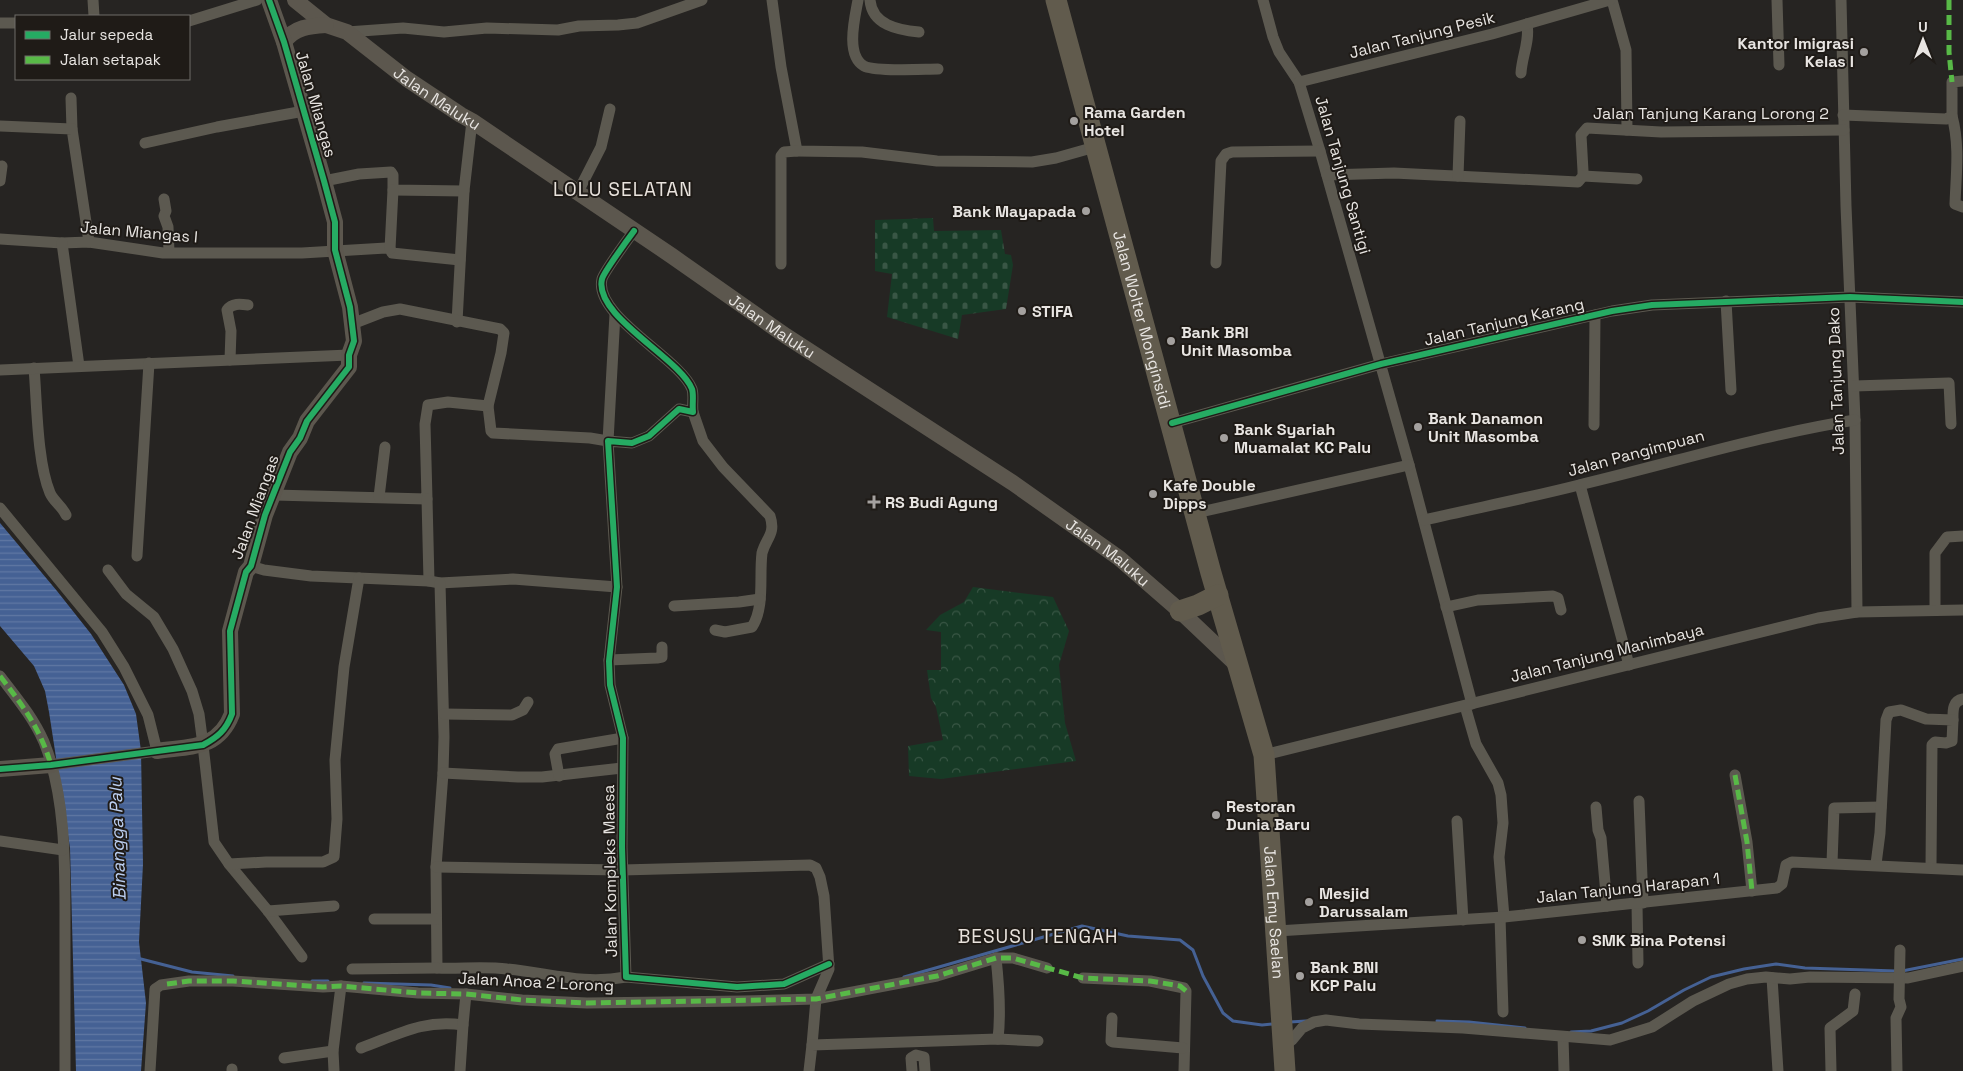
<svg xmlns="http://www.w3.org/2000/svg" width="1963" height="1071" viewBox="0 0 1963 1071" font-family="'Space Grotesk',sans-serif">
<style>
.forest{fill:url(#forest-crowns)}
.cemetery{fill:url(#cemetery-stones)}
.water{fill:url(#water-rules)}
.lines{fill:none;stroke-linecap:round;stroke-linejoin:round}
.stream{stroke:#456194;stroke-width:3}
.street{stroke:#5c5950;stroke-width:11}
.secondary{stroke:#5c574e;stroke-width:16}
.highway{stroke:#615b4d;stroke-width:21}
.quiet{stroke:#58b947;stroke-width:5;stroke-dasharray:10 5;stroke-linecap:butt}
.cycleway-casing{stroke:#1f1b17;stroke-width:9}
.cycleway{stroke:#26ab63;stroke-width:6}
.poi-dot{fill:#a4a19f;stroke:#1f1b17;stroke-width:2}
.labels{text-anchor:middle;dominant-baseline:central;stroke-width:4;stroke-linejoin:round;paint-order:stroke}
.street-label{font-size:16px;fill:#e8e5e2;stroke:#1f1b17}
.poi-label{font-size:16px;font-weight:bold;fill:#e8e5e2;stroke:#1f1b17;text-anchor:start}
.water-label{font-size:18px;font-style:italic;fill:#bbcef0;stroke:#1f1b17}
.quarter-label{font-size:19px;letter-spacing:1px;fill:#e9e3dd;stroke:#1f1b17}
</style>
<defs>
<pattern id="forest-crowns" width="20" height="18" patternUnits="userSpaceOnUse" patternTransform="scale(1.25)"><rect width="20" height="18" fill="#173a26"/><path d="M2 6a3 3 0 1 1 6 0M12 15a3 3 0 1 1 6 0" fill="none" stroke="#395645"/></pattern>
<pattern id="cemetery-stones" width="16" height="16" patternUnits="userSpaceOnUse" patternTransform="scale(1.25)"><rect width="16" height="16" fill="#173a26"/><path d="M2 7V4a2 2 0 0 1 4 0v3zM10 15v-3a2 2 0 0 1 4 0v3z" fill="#395645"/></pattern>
<pattern id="water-rules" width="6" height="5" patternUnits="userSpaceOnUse" patternTransform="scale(1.25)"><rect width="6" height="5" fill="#456194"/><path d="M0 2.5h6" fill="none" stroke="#6078a3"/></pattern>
</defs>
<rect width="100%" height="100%" fill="#262422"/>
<path class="forest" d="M973,587l80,10 16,34 -10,34 6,58 11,38 -135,18 -32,-3 -1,-30 35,-6 -7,-33 -5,-9 -4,-28h14v-38l-15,-2 14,-15 24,-13z"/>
<path class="cemetery" d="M933,218l1,13 67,-1 4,24 6,1 2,10 -7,44 -44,6 -4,24 -71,-22 5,-43 -17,-3v-51z"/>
<path class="water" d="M0,523l57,68 34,43 33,51 12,29 5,37 2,113 -4,78 7,61 -5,68h-65l-6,-223 -21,-136 -4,-21 -11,-25 -34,-40z"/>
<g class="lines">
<g class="stream">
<path d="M137,958l55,14 41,4"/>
<path d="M1902,971l61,-12"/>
<path d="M904,977l178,-51 46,10 52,4 13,10 10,26 20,37 10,8 29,4 11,-1"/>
<path d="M312,981h16"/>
<path d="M364,983l67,2 19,3"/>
<path d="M1437,1021l32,1 56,6"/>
<path d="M1290,1022l16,-1"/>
<path d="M1571,1032l20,-1 31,-8 26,-12 36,-21 27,-13 33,-8 32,-5 29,4 91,3"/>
</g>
<g class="street">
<path d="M93,0l1,16"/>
<path d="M772,0l9,67 16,84 65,1 75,9 95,1 24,-4 39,-11"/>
<path d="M858,0c-3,17 -13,55 6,66 11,6 60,3 74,3"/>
<path d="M870,0c2,25 28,30 49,32"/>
<path d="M1263,0l10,37 6,15 20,30 21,69 89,314 63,239"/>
<path d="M1612,0l14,50 1,80"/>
<path d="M1777,0l2,65"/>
<path d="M1841,0l5,206 9,214 2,192"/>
<path d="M189,21l68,-21"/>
<path d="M0,23h16"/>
<path d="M347,32l56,-4 41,4 43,-4 71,2 21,-4 39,-1 19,-2 65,-23"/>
<path d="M1521,73c1,-17 9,-32 6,-49"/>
<path d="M1299,82l193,-48 118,-34"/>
<path d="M71,98l1,31"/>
<path d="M1843,115l103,4 6,-3v-34l11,-1"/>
<path d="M1952,116c8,29 4,59 3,88l8,3"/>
<path d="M0,126l72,3 17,113"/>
<path d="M145,143l72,-16 87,-16"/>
<path d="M1327,175l67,-2 184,9 5,-6v-5l-2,-36 6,-7 74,4 183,-2"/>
<path d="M1458,176l2,-55"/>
<path d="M1583,176l54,3"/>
<path d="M0,181l2,-15"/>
<path d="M324,181l35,-7 32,-2 2,3v15l71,1"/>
<path d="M578,192l23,-45 9,-38"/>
<path d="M164,199l2,12 -2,5 4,11 1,25"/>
<path d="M634,231c-6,8 -30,41 -32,48 -9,37 78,79 90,110 2,6 0,15 1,23l-14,-3 -30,27 -17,7 -24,-2 9,146 -8,74 1,24 13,53 -1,109 4,130 111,10 47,-3 45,-20"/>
<path d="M0,239l62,4 27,-1 74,11h139l84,-5 4,1 2,4 68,7"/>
<path d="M62,243l17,123"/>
<path d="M390,249l3,-59"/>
<path d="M1216,263l5,-102 5,-7 6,-2 88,-1"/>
<path d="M781,264v-108l3,-4 13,-1"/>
<path d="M1726,301l5,89"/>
<path d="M457,322l7,-131 8,-70"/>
<path d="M230,360l1,-29 -4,-21c5,-7 13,-6 21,-5"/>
<path d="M34,368c3,35 3,94 16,125 4,9 12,13 16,22"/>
<path d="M0,370l349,-15"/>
<path d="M1854,386l95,-3 2,41"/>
<path d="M488,406l3,25 2,2 97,5 18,3 7,-127"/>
<path d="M693,412l10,29 20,26 47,49c6,18 -4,22 -8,37 -3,24 3,54 -10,74l-27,5 -10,-2"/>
<path d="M1172,423l209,-59 231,-53 40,-6 198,-8 113,5"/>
<path d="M1594,425l1,-110"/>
<path d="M1580,485l49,180"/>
<path d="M274,495l153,4 -2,-75 3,-19 20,-3 40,4 13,-53 3,-20 -4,-4 -100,-20 -17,3 -31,12"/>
<path d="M379,497l6,-50"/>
<path d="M427,499l2,82"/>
<path d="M0,508l102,124 22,35 24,48 9,36 -106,14"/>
<path d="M1196,513l213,-48"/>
<path d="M1424,520c52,-12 104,-22 155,-35 93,-22 182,-50 276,-65"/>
<path d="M137,556l12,-193"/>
<path d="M251,566l13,4 47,6 118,5 11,2 73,-4 104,8"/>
<path d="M108,570l18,24 28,23 19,32 19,42 7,23 4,31 11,97 15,22 39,47 34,46"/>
<path d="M440,583l4,154 -1,36 -7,94 1,101c23,1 47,-2 70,1 43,4 75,16 119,8"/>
<path d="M674,606l65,-4 21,-3"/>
<path d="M1446,607l32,-7 75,-4 5,2 3,12"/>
<path d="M1935,610v-57l12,-16 16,-1"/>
<path d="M609,660l48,-2 5,-1v-10"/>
<path d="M0,676c16,21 33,41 44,66 22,55 21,123 21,181 0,49 0,99 0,148"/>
<path d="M1465,706l11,38 22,39 3,12 2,28 -4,34 5,60"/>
<path d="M444,714l68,1 11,-5 5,-8"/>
<path d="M1953,720c0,-9 -1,-19 10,-21"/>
<path d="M1264,755l554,-137 39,-6 106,-2"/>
<path d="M443,773l75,4h24l80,-9"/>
<path d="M1735,775l12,67 5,49"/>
<path d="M559,776l-4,-22 3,-5 65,-11"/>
<path d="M1639,801l4,102"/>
<path d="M1596,807l2,23 3,8 6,68"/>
<path d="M1457,821l6,99"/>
<path d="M0,841l63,9"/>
<path d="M1832,863l2,-55 47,-1"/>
<path d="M229,864l37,-2h57l11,-5 3,-38 -2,-59 9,-93 15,-89"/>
<path d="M1876,864l4,-31 6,-113 3,-8 12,-2 25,9 27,1 -1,21 -6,2 -11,-1 -3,3 -1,122"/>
<path d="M436,867l186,3 188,-5 6,3 4,9 4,19 5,73 -13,30 -4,46"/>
<path d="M1637,904l1,59"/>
<path d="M268,911l66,-5"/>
<path d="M1500,917l3,95"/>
<path d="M374,919h62"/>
<path d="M1277,931l227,-14 273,-29 5,-4 4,-19 6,-3 171,8"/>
<path d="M996,958c3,27 5,55 2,81"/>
<path d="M352,969l85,-1"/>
<path d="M1083,978l67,3 34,7 2,3 -2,80"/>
<path d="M1772,978l6,93"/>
<path d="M1112,1018l-1,23 2,1 70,6"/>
<path d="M1563,1037l1,34"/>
<path d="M1283,1047l9,-7 10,-12 12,-6 12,-2 33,4 104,4 147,12 42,-13 41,-26 36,-17 18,-5 19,-2 24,2 20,-2 98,1 55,-12"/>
<path d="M361,1048c36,-13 62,-29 102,-23"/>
<path d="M284,1058l49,-7"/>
<path d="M150,1071l5,-82 6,-4 28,-4h44l90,6 18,-1 77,7 48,1 56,6 65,3 156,-2 73,-2 121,-23 59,-18h17l34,10"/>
<path d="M232,1071v-2"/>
<path d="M334,1071l-1,-20 8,-65"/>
<path d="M460,1071l3,-46 3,-31"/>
<path d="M809,1071l3,-26 186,-6 40,2"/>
<path d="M912,1071l-1,-13 5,-3 8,2 1,14"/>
<path d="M1831,1071l-1,-43 23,-17 2,-17"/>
<path d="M1897,1071l-1,-53 5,-11 -2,-8 1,-49"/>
</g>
<g class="secondary">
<path id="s1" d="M295,0l31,25 21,7 60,47 54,36 11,6 200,135 114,80 227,147 82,58 24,17 61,53 58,55"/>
<path d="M284,42c10,-15 26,-16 42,-17"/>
<path d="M157,751c33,-5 61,-1 75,-37l-2,-83 16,-59 5,-6 14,-51 25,-63 10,-14 7,-17 42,-54v-12l5,-14 -4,-34 -15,-57v-28l-11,-41 -40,-139 -15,-42"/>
<path d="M0,769l51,-4"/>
</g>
<g class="highway">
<path id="s2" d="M1056,0l155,573 53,182 21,316"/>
<path d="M1180,611l18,-6 20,-10"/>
</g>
<g class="quiet">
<path d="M1949,0v52l3,30"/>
<path d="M0,676c23,30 40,52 51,89"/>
<path d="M1735,775l12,67 5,49"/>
<path d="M167,984l22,-3h44l90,6 18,-1 77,7 48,1 56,6 65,3 229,-4 121,-23 59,-18h17l70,20 67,3 30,5 6,5"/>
</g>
<defs>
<g id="cycleway">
<path d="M634,231c-6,8 -30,41 -32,48 -9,37 78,79 90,110 2,6 0,15 1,23l-14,-3 -30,27 -17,7 -24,-2 9,146 -8,74 1,24 13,53 -1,109 4,130 111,10 47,-3 45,-20"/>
<path d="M1172,423l209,-59 231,-53 40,-6 198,-8 113,5"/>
<path d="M0,769l51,-4 152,-20c15,-8 23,-15 29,-31l-2,-83 16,-59 5,-6 14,-51 25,-63 10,-14 7,-17 42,-54v-12l5,-14 -4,-34 -15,-57v-28l-11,-41 -40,-139 -15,-42"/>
</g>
</defs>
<use href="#cycleway" class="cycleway-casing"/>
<use href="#cycleway" class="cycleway"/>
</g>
<g class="poi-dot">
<circle cx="1864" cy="52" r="5"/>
<circle cx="1074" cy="121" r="5"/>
<circle cx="1086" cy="211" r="5"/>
<circle cx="1022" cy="311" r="5"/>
<circle cx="1171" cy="341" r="5"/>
<circle cx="1418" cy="427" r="5"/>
<circle cx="1224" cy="438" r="5"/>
<circle cx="1153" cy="494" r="5"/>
<path d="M871.5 494.5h5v5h5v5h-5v5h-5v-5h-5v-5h5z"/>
<circle cx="1216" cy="815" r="5"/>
<circle cx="1309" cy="902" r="5"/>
<circle cx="1582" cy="940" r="5"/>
<circle cx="1300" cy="976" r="5"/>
</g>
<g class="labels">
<g class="street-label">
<text transform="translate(1422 35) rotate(-14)">Jalan Tanjung Pesik</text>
<text stroke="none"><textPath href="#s1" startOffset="174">Jalan Maluku</textPath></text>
<text transform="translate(316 104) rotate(74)">Jalan Miangas</text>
<text x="1711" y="113">Jalan Tanjung Karang Lorong 2</text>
<text transform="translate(1343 175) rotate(74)">Jalan Tanjung Santigi</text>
<text transform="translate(139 232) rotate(5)">Jalan Miangas I</text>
<text stroke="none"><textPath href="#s2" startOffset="331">Jalan Wolter Monginsidi</textPath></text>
<text transform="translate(1504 322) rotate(-13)">Jalan Tanjung Karang</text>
<text stroke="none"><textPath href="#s1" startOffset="579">Jalan Maluku</textPath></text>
<text transform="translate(1836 381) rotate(-92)">Jalan Tanjung Dako</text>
<text transform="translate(1636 453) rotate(-15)">Jalan Pangimpuan</text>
<text transform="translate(255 507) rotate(-70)">Jalan Miangas</text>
<text stroke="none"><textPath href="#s1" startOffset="984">Jalan Maluku</textPath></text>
<text transform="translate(1607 653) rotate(-14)">Jalan Tanjung Manimbaya</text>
<text transform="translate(610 871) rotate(-91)">Jalan Kompleks Maesa</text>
<text transform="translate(1628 888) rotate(-6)">Jalan Tanjung Harapan 1</text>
<text stroke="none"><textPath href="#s2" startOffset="941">Jalan Emy Saelan</textPath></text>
<text transform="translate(536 982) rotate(3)">Jalan Anoa 2 Lorong</text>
</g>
<g class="poi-label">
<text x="1854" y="43" text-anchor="end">Kantor Imigrasi<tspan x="1854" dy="18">Kelas I</tspan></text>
<text x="1084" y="112">Rama Garden<tspan x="1084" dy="18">Hotel</tspan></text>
<text x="1076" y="211" text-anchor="end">Bank Mayapada</text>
<text x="1032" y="311">STIFA</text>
<text x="1181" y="332">Bank BRI<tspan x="1181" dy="18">Unit Masomba</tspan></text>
<text x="1428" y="418">Bank Danamon<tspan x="1428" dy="18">Unit Masomba</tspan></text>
<text x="1234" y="429">Bank Syariah<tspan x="1234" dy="18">Muamalat KC Palu</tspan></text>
<text x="1163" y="485">Kafe Double<tspan x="1163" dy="18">Dipps</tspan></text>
<text x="885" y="502">RS Budi Agung</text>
<text x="1226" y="806">Restoran<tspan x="1226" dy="18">Dunia Baru</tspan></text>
<text x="1319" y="893">Mesjid<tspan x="1319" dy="18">Darussalam</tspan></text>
<text x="1592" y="940">SMK Bina Potensi</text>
<text x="1310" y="967">Bank BNI<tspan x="1310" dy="18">KCP Palu</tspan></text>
</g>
<g class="water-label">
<text transform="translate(117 839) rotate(-92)">Binangga Palu</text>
</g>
<g class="quarter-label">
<text x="623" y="189">LOLU SELATAN</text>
<text x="1038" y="936">BESUSU TENGAH</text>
</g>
</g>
<rect x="15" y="15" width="175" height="65" fill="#1f1b17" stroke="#6f6c68"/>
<rect x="25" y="31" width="25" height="8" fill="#26ab63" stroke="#6f6c68"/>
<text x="60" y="40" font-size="15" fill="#e8e5e2">Jalur sepeda</text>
<rect x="25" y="56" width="25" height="8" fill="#58b947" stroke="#6f6c68"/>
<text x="60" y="65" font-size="15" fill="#e8e5e2">Jalan setapak</text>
<g transform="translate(1923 40)" stroke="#1f1b17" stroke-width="4" paint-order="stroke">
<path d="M0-4L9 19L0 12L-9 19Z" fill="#e8e5e2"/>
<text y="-8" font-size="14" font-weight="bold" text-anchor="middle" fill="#e8e5e2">U</text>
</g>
</svg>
